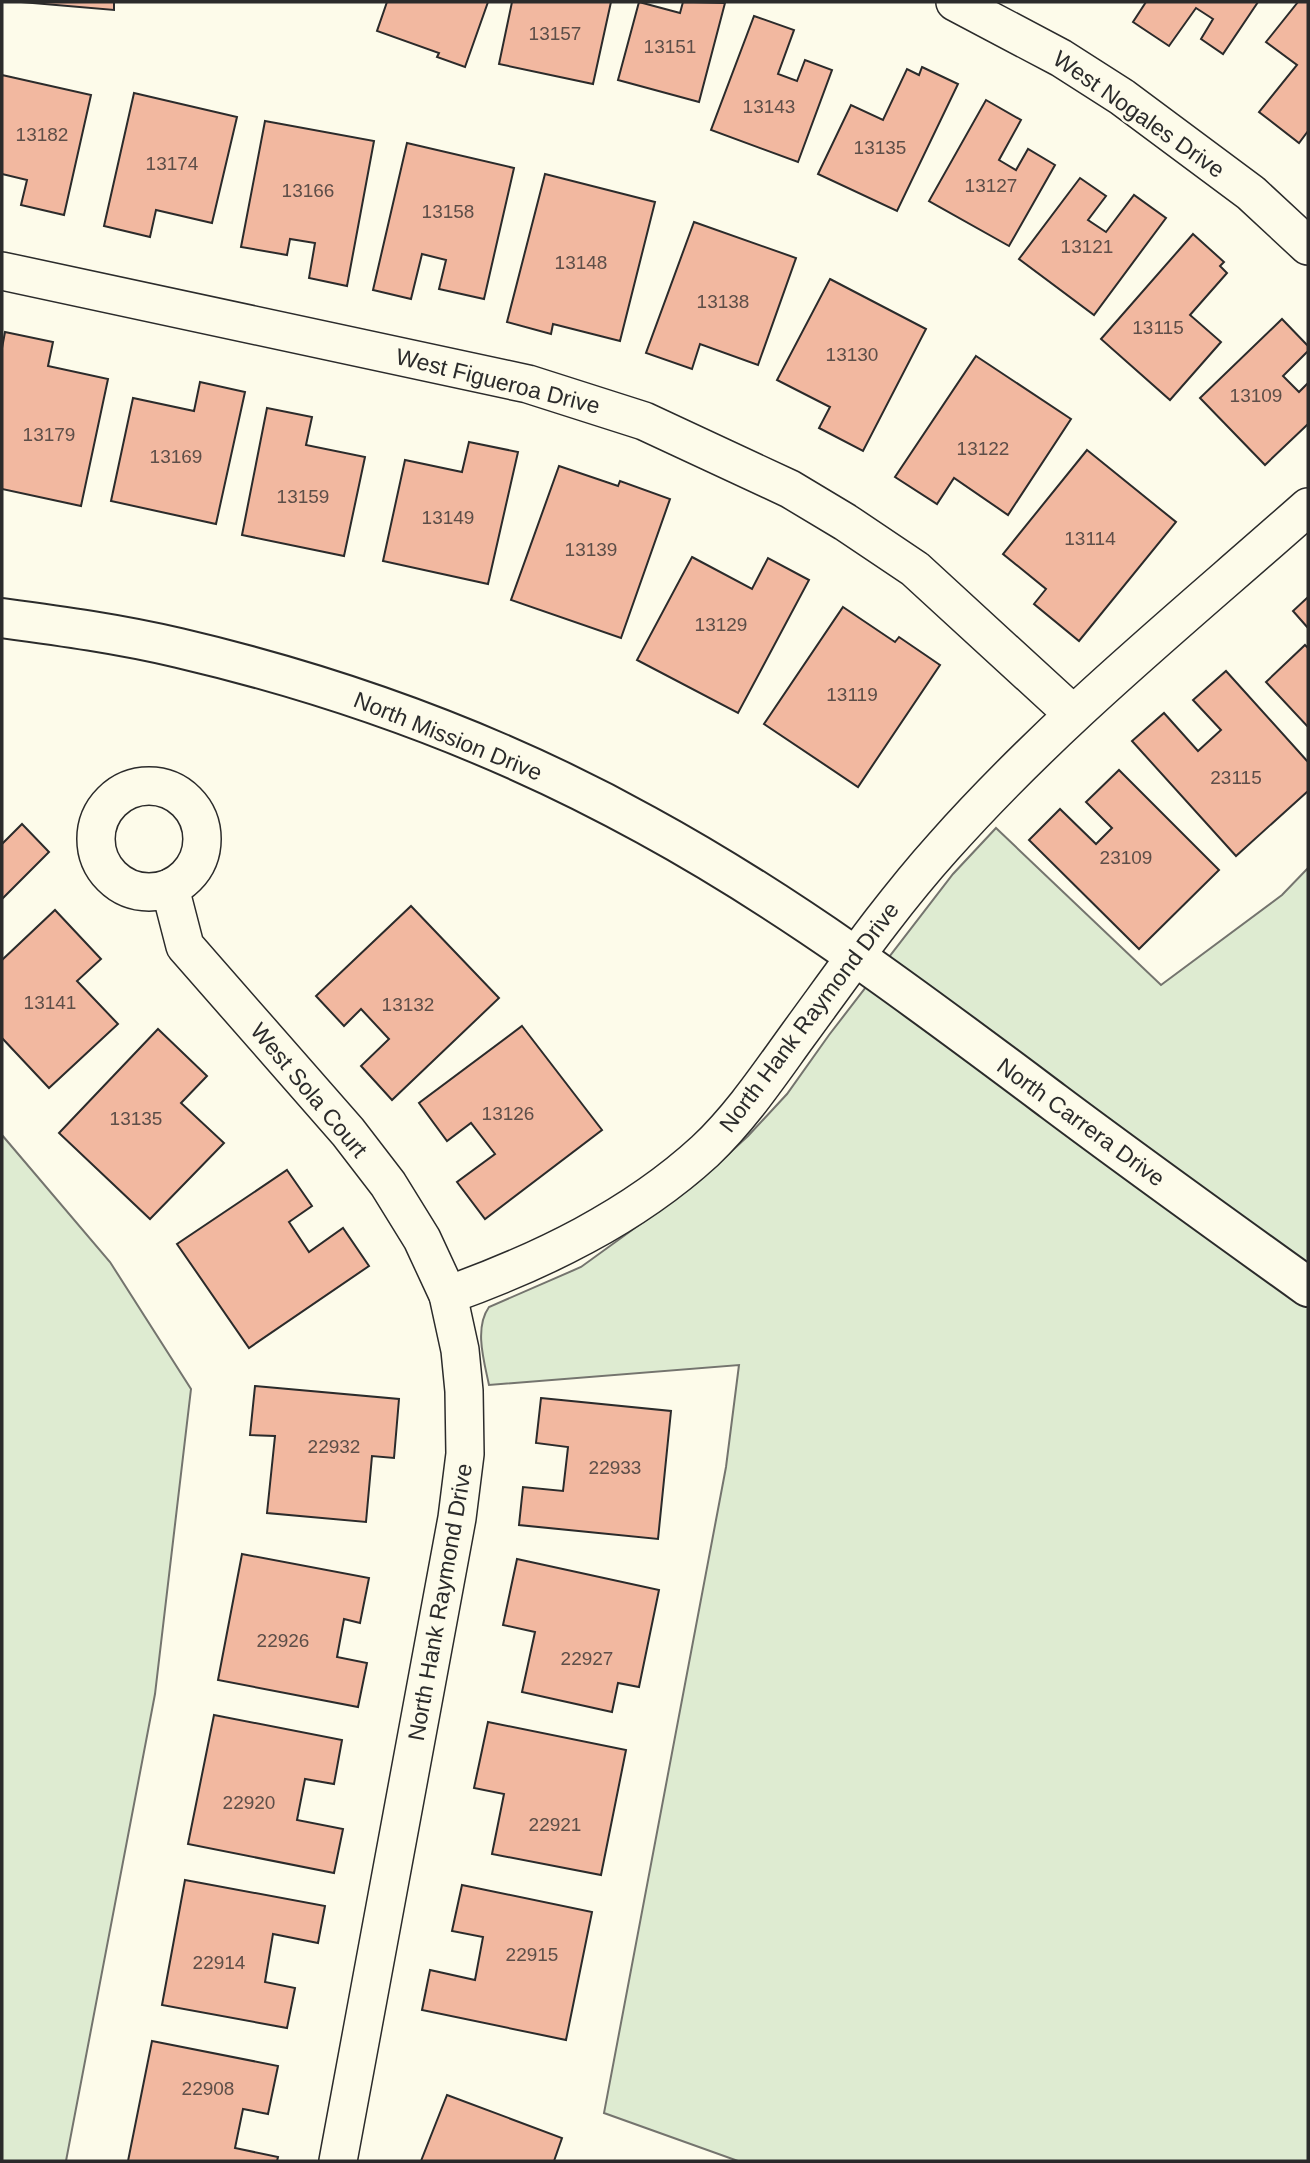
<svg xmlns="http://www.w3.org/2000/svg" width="1310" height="2163" viewBox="0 0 1310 2163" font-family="Helvetica,sans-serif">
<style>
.green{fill:#deebd1;stroke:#74746e;stroke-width:2}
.building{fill:#f2b8a0;stroke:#2b2b2b;stroke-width:2}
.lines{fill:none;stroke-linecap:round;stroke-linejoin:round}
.minor-casing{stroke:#2b2b2b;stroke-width:40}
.tertiary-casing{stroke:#2b2b2b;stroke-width:42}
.minor{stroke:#fdfbea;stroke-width:37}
.tertiary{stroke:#fdfbea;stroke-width:38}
.labels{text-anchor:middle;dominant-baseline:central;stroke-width:5;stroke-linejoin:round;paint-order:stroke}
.number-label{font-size:19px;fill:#5d4e48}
.street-label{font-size:23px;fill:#2b2b2b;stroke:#fdfbea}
</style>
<rect width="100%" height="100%" fill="#fdfbea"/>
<g class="green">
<path d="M996,828l165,157 121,-90 26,-27v1293h-570l-134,-48 122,-646 13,-102 -250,20c-5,-24 -15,-57 0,-78l92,-40 116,-84 51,-47 39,-42 42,-59 124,-161z"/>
<path d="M2,1135l108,127 81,127 -36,305 -89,467h-64z"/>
</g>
<g class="building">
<path d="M21,2h93v8z"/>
<path d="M387,2h101l-23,65 -28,-10 2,-4 -62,-22z"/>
<path d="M512,2h99l-18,82 -94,-20z"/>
<path d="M639,2l41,11 3,-11 42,1 -26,99 -81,-22z"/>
<path d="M1146,2h112l-35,52 -22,-15 12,-20 -17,-11 -27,38 -36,-24z"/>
<path d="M1298,2h10v129l-9,12 -40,-31 38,-47 -31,-23z"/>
<path d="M754,16l40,14 -16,44 19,7 8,-21 27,10 -34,92 -87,-32z"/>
<path d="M922,67l36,17 -61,127 -79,-37 33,-69 32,15 24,-51 12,6z"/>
<path d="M2,75l89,20 -27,120 -43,-10 6,-25 -25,-6z"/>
<path d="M134,93l103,24 -25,106 -56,-13 -6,27 -46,-11z"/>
<path d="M986,100l35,20 -22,40 17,10 12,-21 27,16 -46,81 -80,-45z"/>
<path d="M265,121l109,20 -27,145 -38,-8 6,-35 -25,-4 -3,16 -46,-8z"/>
<path d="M407,143l107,25 -30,131 -45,-10 7,-29 -24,-6 -11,45 -38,-9z"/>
<path d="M545,174l110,28 -35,139 -67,-17 -2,10 -44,-12z"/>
<path d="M1080,178l26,18 -18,24 18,12 28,-37 32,23 -72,97 -75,-56z"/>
<path d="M694,222l102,36 -38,107 -58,-21 -8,25 -46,-16z"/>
<path d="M1193,234l31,28 -4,4 7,7 -37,42 31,27 -51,58 -69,-61z"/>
<path d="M830,279l96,50 -63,122 -44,-23 11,-21 -53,-27z"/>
<path d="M1282,319l26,27v5l-25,25 16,16 9,-9v41l-43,41 -65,-67z"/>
<path d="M5,332l48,10 -5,24 60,13 -27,127 -79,-17v-141z"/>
<path d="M976,356l95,63 -63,96 -54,-37 -17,26 -42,-27z"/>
<path d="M200,382l45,10 -29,132 -105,-23 22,-103 61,13z"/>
<path d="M267,408l45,9 -6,28 59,12 -21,99 -102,-21z"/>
<path d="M469,442l49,10 -30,132 -105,-23 22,-101 57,12z"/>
<path d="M1087,450l89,72 -97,119 -45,-37 12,-15 -43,-35z"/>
<path d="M559,466l59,20 2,-5 50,18 -49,139 -110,-38z"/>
<path d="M692,557l60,32 16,-31 41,22 -71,133 -101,-53z"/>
<path d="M1308,597v31l-15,-17z"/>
<path d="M843,607l52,35 4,-5 41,28 -82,122 -94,-63z"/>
<path d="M1305,645l3,3v79l-42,-45z"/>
<path d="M1226,671l82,91v29l-72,65 -104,-115 32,-28 34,38 23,-21 -28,-30z"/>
<path d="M1119,770l100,100 -80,79 -110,-109 31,-31 36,35 16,-16 -26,-26z"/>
<path d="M22,824l27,28 -47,47v-55z"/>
<path d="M411,906l88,92 -107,102 -31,-34 28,-27 -28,-30 -17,17 -28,-30z"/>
<path d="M55,910l46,49 -24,22 41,43 -69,64 -47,-50v-78z"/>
<path d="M522,1026l80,104 -117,89 -28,-37 38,-28 -24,-31 -24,18 -28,-38z"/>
<path d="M158,1029l49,47 -26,27 43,40 -74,76 -91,-86z"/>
<path d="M287,1170l25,36 -23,16 20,30 34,-24 26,38 -120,82 -72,-104z"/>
<path d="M255,1386l144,13 -5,59 -22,-2 -6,66 -99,-9 8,-77 -25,-1z"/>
<path d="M541,1398l130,13 -13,128 -139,-14 4,-38 40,4 5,-44 -32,-4z"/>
<path d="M242,1554l127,24 -9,45 -16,-4 -7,38 30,6 -9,44 -140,-27z"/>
<path d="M517,1559l142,31 -20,97 -21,-4 -6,29 -90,-20 13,-60 -32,-7z"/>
<path d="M214,1715l128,25 -8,44 -29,-5 -8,41 46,9 -9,44 -146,-29z"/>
<path d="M488,1722l138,28 -25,125 -109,-21 12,-60 -30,-6z"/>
<path d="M185,1880l140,26 -7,37 -45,-9 -8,48 30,6 -8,40 -125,-23z"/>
<path d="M462,1885l130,27 -26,128 -144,-30 8,-40 45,10 8,-43 -31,-6z"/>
<path d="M152,2041l126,25 -10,48 -25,-5 -8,39 43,9 -1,4h-149z"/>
<path d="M447,2095l115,43 -8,23h-133z"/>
</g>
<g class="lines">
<defs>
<g id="minor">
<path d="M955,2l106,56 61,39 129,96 57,53"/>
<path d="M2,271l526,113 116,37 146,68 55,33 70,47 158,145"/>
<circle cx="149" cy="839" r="53"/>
<path d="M170,888l15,58 163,186 40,52 34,55 26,56 12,55 4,41 1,63 -8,64 -119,643"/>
<path d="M448,1295c92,-33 184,-77 257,-144 36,-34 64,-76 93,-116 47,-64 92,-129 145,-188 110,-124 241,-230 365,-340"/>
</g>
<path id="tertiary" d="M2,618c59,8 118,16 177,30 162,38 321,96 467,177 145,79 276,178 408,277 84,63 169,124 254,185"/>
</defs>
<use href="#minor" class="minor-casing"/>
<use href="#tertiary" class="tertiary-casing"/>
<use href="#minor" class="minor"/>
<use href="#tertiary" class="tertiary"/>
</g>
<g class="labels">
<g class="number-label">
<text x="555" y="33">13157</text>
<text x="670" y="46">13151</text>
<text x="769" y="106">13143</text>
<text x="42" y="134">13182</text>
<text x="880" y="147">13135</text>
<text x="172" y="163">13174</text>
<text x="991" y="185">13127</text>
<text x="308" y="190">13166</text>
<text x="448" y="211">13158</text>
<text x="1087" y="246">13121</text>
<text x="581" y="262">13148</text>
<text x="723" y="301">13138</text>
<text x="1158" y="327">13115</text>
<text x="852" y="354">13130</text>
<text x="1256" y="395">13109</text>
<text x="49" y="434">13179</text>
<text x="983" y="448">13122</text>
<text x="176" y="456">13169</text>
<text x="303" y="496">13159</text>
<text x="448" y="517">13149</text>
<text x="1090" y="538">13114</text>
<text x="591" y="549">13139</text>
<text x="721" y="624">13129</text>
<text x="852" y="694">13119</text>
<text x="1236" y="777">23115</text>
<text x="1126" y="857">23109</text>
<text x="50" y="1002">13141</text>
<text x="408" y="1004">13132</text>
<text x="508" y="1113">13126</text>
<text x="136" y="1118">13135</text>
<text x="334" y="1446">22932</text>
<text x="615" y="1467">22933</text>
<text x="283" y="1640">22926</text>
<text x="587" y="1658">22927</text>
<text x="249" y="1802">22920</text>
<text x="555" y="1824">22921</text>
<text x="532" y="1954">22915</text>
<text x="219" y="1962">22914</text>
<text x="208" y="2088">22908</text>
</g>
<g class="street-label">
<text transform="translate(1139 114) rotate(35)">West Nogales Drive</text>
<text transform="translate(498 381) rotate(14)">West Figueroa Drive</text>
<text transform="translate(448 736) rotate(22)">North Mission Drive</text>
<text transform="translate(809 1017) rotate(-53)">North Hank Raymond Drive</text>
<text transform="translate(309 1090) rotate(50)">West Sola Court</text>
<text transform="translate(1081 1122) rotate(36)">North Carrera Drive</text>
<text transform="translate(440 1602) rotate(-80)">North Hank Raymond Drive</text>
</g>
</g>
<rect width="1310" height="2163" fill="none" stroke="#2b2b2b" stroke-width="7"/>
</svg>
